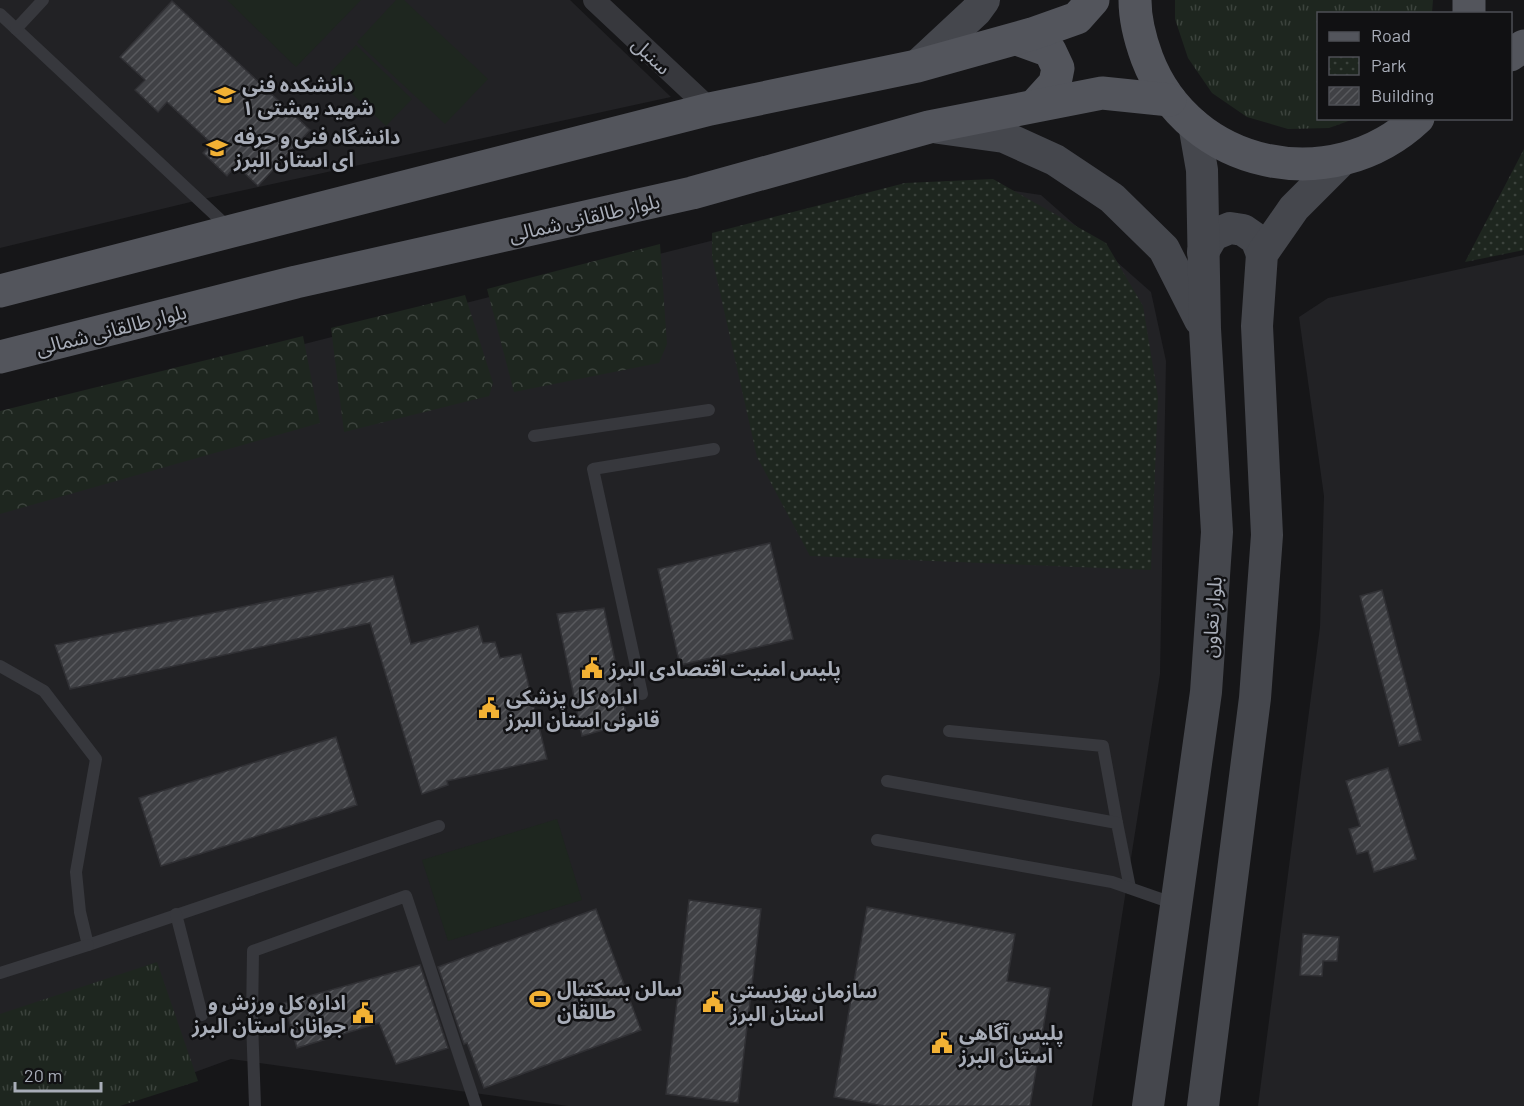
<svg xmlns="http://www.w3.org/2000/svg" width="1524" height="1106" viewBox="0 0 1524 1106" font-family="Barlow,'Noto Sans Arabic',sans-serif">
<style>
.built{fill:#222225}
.grass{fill:url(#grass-tufts)}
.forest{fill:url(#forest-crowns)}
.park{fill:url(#park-dots)}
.garden{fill:#1e261f}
.building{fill:url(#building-hatch);stroke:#303034;stroke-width:1.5}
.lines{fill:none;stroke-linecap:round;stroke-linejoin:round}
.service{stroke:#37383d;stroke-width:12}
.minor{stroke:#37383d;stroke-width:22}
.secondary{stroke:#45474d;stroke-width:32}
.primary{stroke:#53555c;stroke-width:33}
.labels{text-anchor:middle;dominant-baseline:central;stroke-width:5;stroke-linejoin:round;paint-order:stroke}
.street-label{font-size:20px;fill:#a8adb8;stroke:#111113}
.poi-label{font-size:20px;font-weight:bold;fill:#a8adb8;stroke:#111113;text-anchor:start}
</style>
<defs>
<pattern id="grass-tufts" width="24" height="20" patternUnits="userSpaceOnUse" patternTransform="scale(1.5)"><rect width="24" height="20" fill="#1e261f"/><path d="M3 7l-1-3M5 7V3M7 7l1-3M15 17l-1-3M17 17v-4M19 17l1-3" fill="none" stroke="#3c433d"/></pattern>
<pattern id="forest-crowns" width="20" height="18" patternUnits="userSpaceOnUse" patternTransform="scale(1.5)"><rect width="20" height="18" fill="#1e261f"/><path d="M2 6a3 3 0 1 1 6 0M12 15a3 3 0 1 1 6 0" fill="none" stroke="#3c433d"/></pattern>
<pattern id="park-dots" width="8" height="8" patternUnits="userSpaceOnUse" patternTransform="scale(1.5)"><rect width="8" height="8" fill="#1e261f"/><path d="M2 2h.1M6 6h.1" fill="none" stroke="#3c433d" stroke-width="1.8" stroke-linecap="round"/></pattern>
<pattern id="building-hatch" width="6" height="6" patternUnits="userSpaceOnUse" patternTransform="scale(1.5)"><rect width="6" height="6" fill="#404145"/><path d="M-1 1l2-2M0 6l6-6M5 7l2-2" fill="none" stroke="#595a5e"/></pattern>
</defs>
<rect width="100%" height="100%" fill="#161618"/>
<g class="built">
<path d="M0,0h570l101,97 -472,103 -199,48z"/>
<path d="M947,181l94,14 110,97 15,69 -6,313 -68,432h-524l-337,-47 -129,47h-102v-685z"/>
<path d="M1524,255v851h-266l62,-479 4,-131 -25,-179 29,-19z"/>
</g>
<g class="grass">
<path d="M1175,0h258l-1,13 -114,1v104l36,1 -25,9 -41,1 -41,-12 -35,-24 -24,-35 -13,-39z"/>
<path d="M157,962l41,119 -78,25h-120v-92z"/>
</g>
<g class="forest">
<path d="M660,244l7,100 -8,19 -145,29 -27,-103z"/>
<path d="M465,295l28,88 -4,13 -145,36 -13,-104z"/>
<path d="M303,336l17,87 -320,91v-103z"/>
</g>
<g class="park">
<path d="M1524,149v101l-59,12z"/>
<path d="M993,179l113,64 37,63 15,91 -7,173 -341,-14 -53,-99 -45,-200v-24l193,-50z"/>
</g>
<g class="garden">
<path d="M227,0h134l-65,67z"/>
<path d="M396,0h8l84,79 -43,45 -88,-82z"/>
<path d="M356,45l56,54 -26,27 -56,-53z"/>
<path d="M557,819l25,81 -134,41 -26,-81z"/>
</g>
<g class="building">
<path d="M172,1l138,129 -52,56 -22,-21 -9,11 -24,-23 9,-9 -45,-42 -9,10 -23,-22 10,-10 -25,-23z"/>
<path d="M770,543l23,96 -113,26 -22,-96z"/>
<path d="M393,576l18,68 67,-18 5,17 12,-1 5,16 21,-4 26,105 -100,22 1,4 -26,9 -52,-171 -300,66 -15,-44z"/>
<path d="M1382,590l39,150 -22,6 -39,-150z"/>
<path d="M604,608l24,115 -46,13 -25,-122z"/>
<path d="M336,737l21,68 -196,61 -22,-68z"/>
<path d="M1388,768l28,91 -42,13 -6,-21 -11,3 -8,-25 11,-3 -14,-45z"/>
<path d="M689,900l72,9 -23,194 -72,-9z"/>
<path d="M867,907l148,27 -8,47 43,7 -20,118h-146l-50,-9z"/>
<path d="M596,909l45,121 -157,58 -17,-45 -3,1 -26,-77z"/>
<path d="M1303,934l36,3 -2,24h-14l-1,15 -22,-1z"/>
<path d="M420,965l28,83 -52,16 -17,-41 -82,25 -13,-45z"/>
</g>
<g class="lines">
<g class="service">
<path d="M0,14l229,214"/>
<path d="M16,29l27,-29"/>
<path d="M534,436l175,-26"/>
<path d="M0,666l44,25 52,68 -20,113 4,40 8,33 351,-119"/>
<path d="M642,694l-49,-225 121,-20"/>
<path d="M949,731l154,15 14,77"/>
<path d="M887,781l230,42 13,65"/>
<path d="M877,840l235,42 63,22"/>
<path d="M176,914l26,101"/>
<path d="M0,973l88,-28"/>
<path d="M255,1106l-3,-85 1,-70 153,-55 70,210"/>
</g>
<path class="minor" d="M594,0l116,109"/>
<g class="secondary">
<path d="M917,66l59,-55 8,-11"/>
<path d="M939,128l65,9 51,23 57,38 52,51 36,71"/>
<path d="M1203,252l10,-17 17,-7 13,2 13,9 6,15"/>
<path d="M1148,1106l58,-414 11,-160 -12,-203 -3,-159 -8,-46"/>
<path d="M1203,1106l52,-408 12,-163 -10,-209 5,-72 32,-46 47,-47"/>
</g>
<g class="primary">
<path d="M1135,0c0,20 5,39 12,58 42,111 185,141 271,60"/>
<path d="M1469,14v-14"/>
<path d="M1017,39l33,12 8,17 -3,15 -20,22"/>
<path d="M1510,55l14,-9"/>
<path d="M0,291l232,-60 478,-122 207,-43 115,-32 45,-16 16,-18"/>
<path d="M0,357l296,-75 396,-89 237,-66 173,-34 68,7"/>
</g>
</g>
<defs>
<symbol id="university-bare" viewBox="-9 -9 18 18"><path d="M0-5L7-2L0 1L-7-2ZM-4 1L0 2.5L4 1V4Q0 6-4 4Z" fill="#f2b134" stroke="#111113" stroke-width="2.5" paint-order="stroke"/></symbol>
<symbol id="school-bare" viewBox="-9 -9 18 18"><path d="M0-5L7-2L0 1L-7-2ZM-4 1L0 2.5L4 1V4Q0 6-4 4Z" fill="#f2b134" stroke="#111113" stroke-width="2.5" paint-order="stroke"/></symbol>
<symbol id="civic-bare" viewBox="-9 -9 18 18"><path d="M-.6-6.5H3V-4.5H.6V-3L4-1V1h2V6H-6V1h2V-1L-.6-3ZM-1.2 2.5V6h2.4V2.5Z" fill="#f2b134" stroke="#111113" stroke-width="2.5" paint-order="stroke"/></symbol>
<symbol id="stadium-bare" viewBox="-9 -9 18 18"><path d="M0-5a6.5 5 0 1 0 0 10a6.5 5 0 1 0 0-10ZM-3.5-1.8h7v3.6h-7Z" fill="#f2b134" stroke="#111113" stroke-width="2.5" paint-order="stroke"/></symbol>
</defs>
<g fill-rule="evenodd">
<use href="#university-bare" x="210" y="80" width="30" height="30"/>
<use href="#school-bare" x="202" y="133" width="30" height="30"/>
<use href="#civic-bare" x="577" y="653" width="30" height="30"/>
<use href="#civic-bare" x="474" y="693" width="30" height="30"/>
<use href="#stadium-bare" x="525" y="984" width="30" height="30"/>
<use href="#civic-bare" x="698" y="987" width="30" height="30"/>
<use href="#civic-bare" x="348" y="998" width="30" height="30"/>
<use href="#civic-bare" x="927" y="1028" width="30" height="30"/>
</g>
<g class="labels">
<g class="street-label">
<text transform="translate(652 55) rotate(43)">سنبل</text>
<text transform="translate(584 217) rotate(-13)">بلوار طالقانی شمالی</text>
<text transform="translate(111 329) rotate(-14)">بلوار طالقانی شمالی</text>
<text transform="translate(1211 617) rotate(-86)">بلوار تعاون</text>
</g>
<g class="poi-label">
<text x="242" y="84">دانشکده فنی<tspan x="242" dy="23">شهید بهشتی ۱</tspan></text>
<text x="234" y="136">دانشگاه فنی و حرفه<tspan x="234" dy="23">ای استان البرز</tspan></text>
<text x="609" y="668">پلیس امنیت اقتصادی البرز</text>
<text x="506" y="696">اداره کل پزشکی<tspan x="506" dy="23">قانونی استان البرز</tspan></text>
<text x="557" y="988">سالن بسکتبال<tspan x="557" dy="23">طالقان</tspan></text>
<text x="730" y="990">سازمان بهزیستی<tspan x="730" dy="23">استان البرز</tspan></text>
<text x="346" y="1002" text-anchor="end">اداره کل ورزش و<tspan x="346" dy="23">جوانان استان البرز</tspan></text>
<text x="959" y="1032">پلیس آگاهی<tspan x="959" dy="23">استان البرز</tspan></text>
</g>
</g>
<rect x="1317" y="12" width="195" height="108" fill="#111113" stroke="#4d4f55" stroke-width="1.5"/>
<rect x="1329" y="32" width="30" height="9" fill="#53555c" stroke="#4d4f55" stroke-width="1.5"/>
<text x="1371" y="42" font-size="18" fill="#a8adb8">Road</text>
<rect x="1329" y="57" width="30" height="18" fill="url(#park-dots)" stroke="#4d4f55" stroke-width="1.5"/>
<text x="1371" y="72" font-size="18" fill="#a8adb8">Park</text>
<rect x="1329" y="87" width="30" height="18" fill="url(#building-hatch)" stroke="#4d4f55" stroke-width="1.5"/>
<text x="1371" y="102" font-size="18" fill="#a8adb8">Building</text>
<path d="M15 1082v9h86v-9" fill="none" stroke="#a8adb8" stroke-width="3"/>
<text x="24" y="1082" font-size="18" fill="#a8adb8" stroke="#111113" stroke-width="4.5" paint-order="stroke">20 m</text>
</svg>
